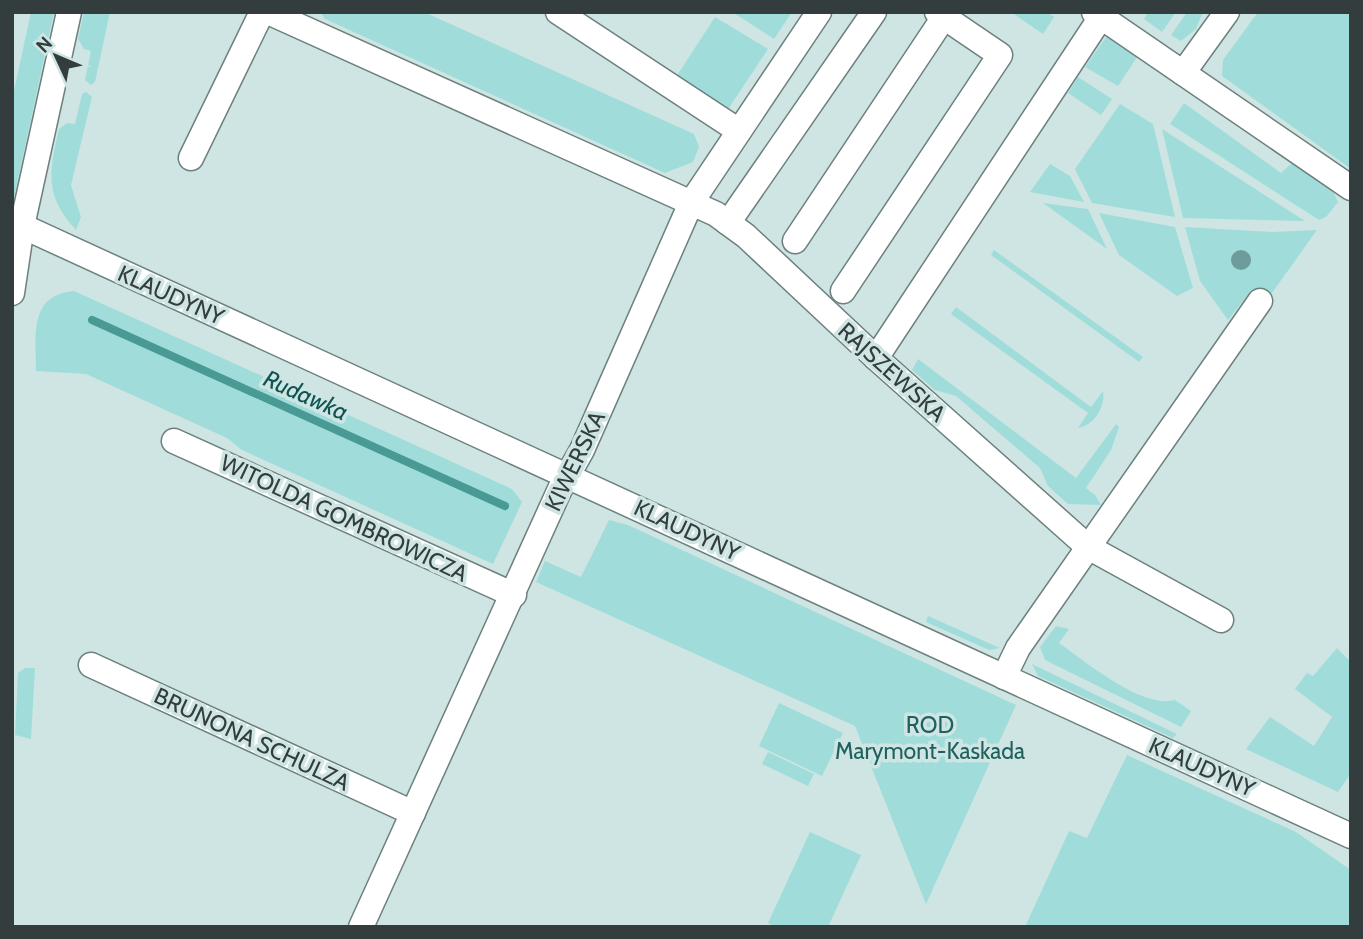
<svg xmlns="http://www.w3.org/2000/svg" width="1363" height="939" viewBox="0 0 1363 939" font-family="Cabin,sans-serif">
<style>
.green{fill:#a0ddda}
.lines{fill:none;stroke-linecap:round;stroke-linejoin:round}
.stream{stroke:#499995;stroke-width:8}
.minor-casing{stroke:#6c807e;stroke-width:27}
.minor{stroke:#fff;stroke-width:24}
.tree{fill:#6e9c9a}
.labels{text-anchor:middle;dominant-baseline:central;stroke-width:7;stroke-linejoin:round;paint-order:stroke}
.street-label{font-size:23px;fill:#343d3d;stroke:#cfe5e3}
.park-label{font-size:23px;fill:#1f615f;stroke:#cfe5e3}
.water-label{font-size:24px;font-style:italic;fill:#0d5452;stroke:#cfe5e3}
</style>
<rect width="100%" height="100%" fill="#cfe5e3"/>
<g class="green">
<path d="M31,12h23l-42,195v-107z"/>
<path d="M84,12h26l-15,70 -4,3 -6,-5 6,-29 -7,-2 -6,-10z"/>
<path d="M320,12h104l270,122 5,13 -6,15 -28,11 -340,-154z"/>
<path d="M732,12h60l-18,27z"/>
<path d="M1011,12h36l7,5 -11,17z"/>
<path d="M1148,12h28l-14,20 -18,-13z"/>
<path d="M1187,12h16l-7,17 -15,12 -10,-6z"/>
<path d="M1258,12h93v157l-129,-93 1,-16z"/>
<path d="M715,17l53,32 -41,62 -51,-34z"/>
<path d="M1109,33l30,21 -21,32 -33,-19z"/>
<path d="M1078,77l34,22 -11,16 -33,-22z"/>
<path d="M86,92l6,5 -21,88 10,32 -5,13c-32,-35 -27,-58 -17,-101l8,-6 8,1 7,-30z"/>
<path d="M1184,103l97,70 12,-11 40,29 5,11 -12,15 -7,3 -149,-96z"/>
<path d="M1120,104l33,20 22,93 -83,-14 -17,-34z"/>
<path d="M1162,129l143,92 -122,-3z"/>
<path d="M1050,164l20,12 14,26 -54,-10z"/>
<path d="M1043,203l45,6 19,40z"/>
<path d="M1099,213l76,14 18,61 -16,8 -58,-41z"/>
<path d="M1185,227l87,5 45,-2 -50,70 -16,-9 -23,29 -28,-39z"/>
<path d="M994,250l149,107 -4,5 -148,-107z"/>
<path d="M74,291l438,198 10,13 -29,62 -251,-114 -15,-12 -141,-64 -50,-3c0,-35 -8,-76 38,-80z"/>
<path d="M956,307l135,100 12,-16c3,15 -9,35 -25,37l10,-15 -137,-99z"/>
<path d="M918,359l158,119 40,-54 3,3 -8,23 -25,38 9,7 6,10 -33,-1 -20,-18 -8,-18 -84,-72 -21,-6 -23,-20z"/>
<path d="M609,520l19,5 388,180 -90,199 -71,-178 -319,-144 9,-21 36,16z"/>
<path d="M928,616l72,32 -11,2 -63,-28z"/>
<path d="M1056,626l13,3 -10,14c27,19 83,66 116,57l16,11 -10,16 -136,-67 -5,-13z"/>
<path d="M1337,648l14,14v111l-13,19 -92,-43 24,-32 44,29 18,-29 -37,-28 12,-16 6,3z"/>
<path d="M1032,664l145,70 -4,4 -135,-62z"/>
<path d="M25,668h10l-4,71 -16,-4 3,-62z"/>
<path d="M779,703l64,30 -21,43 -63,-30z"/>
<path d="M768,752l46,22 -6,12 -46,-22z"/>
<path d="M1127,755l169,77 55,38v57h-326l44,-96 18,7z"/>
<path d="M810,832l51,23 -33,72h-53l-7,-4z"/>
</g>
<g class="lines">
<path class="stream" d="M92,320l413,186"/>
<defs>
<g id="minor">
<path d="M268,12l448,202 30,22 130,122 212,189 133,73"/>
<path d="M558,12l181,119"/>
<path d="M1094,12l257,176"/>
<path d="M1183,73l44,-61"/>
<path d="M191,158l71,-146"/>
<path d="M728,223l146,-211"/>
<path d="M22,226l1329,610"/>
<path d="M795,241l149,-224 -7,-5"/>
<path d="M843,291l157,-236 -56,-38"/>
<path d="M12,293l10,-67 47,-214"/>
<path d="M876,358l225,-341"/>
<path d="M174,441l340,154"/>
<path d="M91,665l322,148"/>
<path d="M1004,677l14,-29 242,-347"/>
<path d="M361,927l199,-438 22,-39 109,-247 128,-191"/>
</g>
</defs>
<use href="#minor" class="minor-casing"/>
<use href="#minor" class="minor"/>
</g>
<circle class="tree" cx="1241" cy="260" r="10"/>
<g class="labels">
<g class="street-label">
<text transform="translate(171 295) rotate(24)">KLAUDYNY</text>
<text transform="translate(892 372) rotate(42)">RAJSZEWSKA</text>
<text transform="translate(575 461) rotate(-64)">KIWERSKA</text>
<text transform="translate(344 518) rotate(25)">WITOLDA GOMBROWICZA</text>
<text transform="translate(687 530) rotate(25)">KLAUDYNY</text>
<text transform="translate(252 739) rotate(25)">BRUNONA SCHULZA</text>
<text transform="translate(1202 767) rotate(24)">KLAUDYNY</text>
</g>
<g class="park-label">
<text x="930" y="725">ROD<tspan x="930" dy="26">Marymont-Kaskada</tspan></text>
</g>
<g class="water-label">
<text transform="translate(306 395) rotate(24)">Rudawka</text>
</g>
</g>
<rect width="1363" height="939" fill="none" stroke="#343d3d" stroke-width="28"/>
<g transform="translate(56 56) rotate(314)" stroke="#cfe5e3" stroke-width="5" paint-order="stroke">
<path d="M0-5L12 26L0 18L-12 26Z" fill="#343d3d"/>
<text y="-10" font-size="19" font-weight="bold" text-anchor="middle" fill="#343d3d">N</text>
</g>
</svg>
